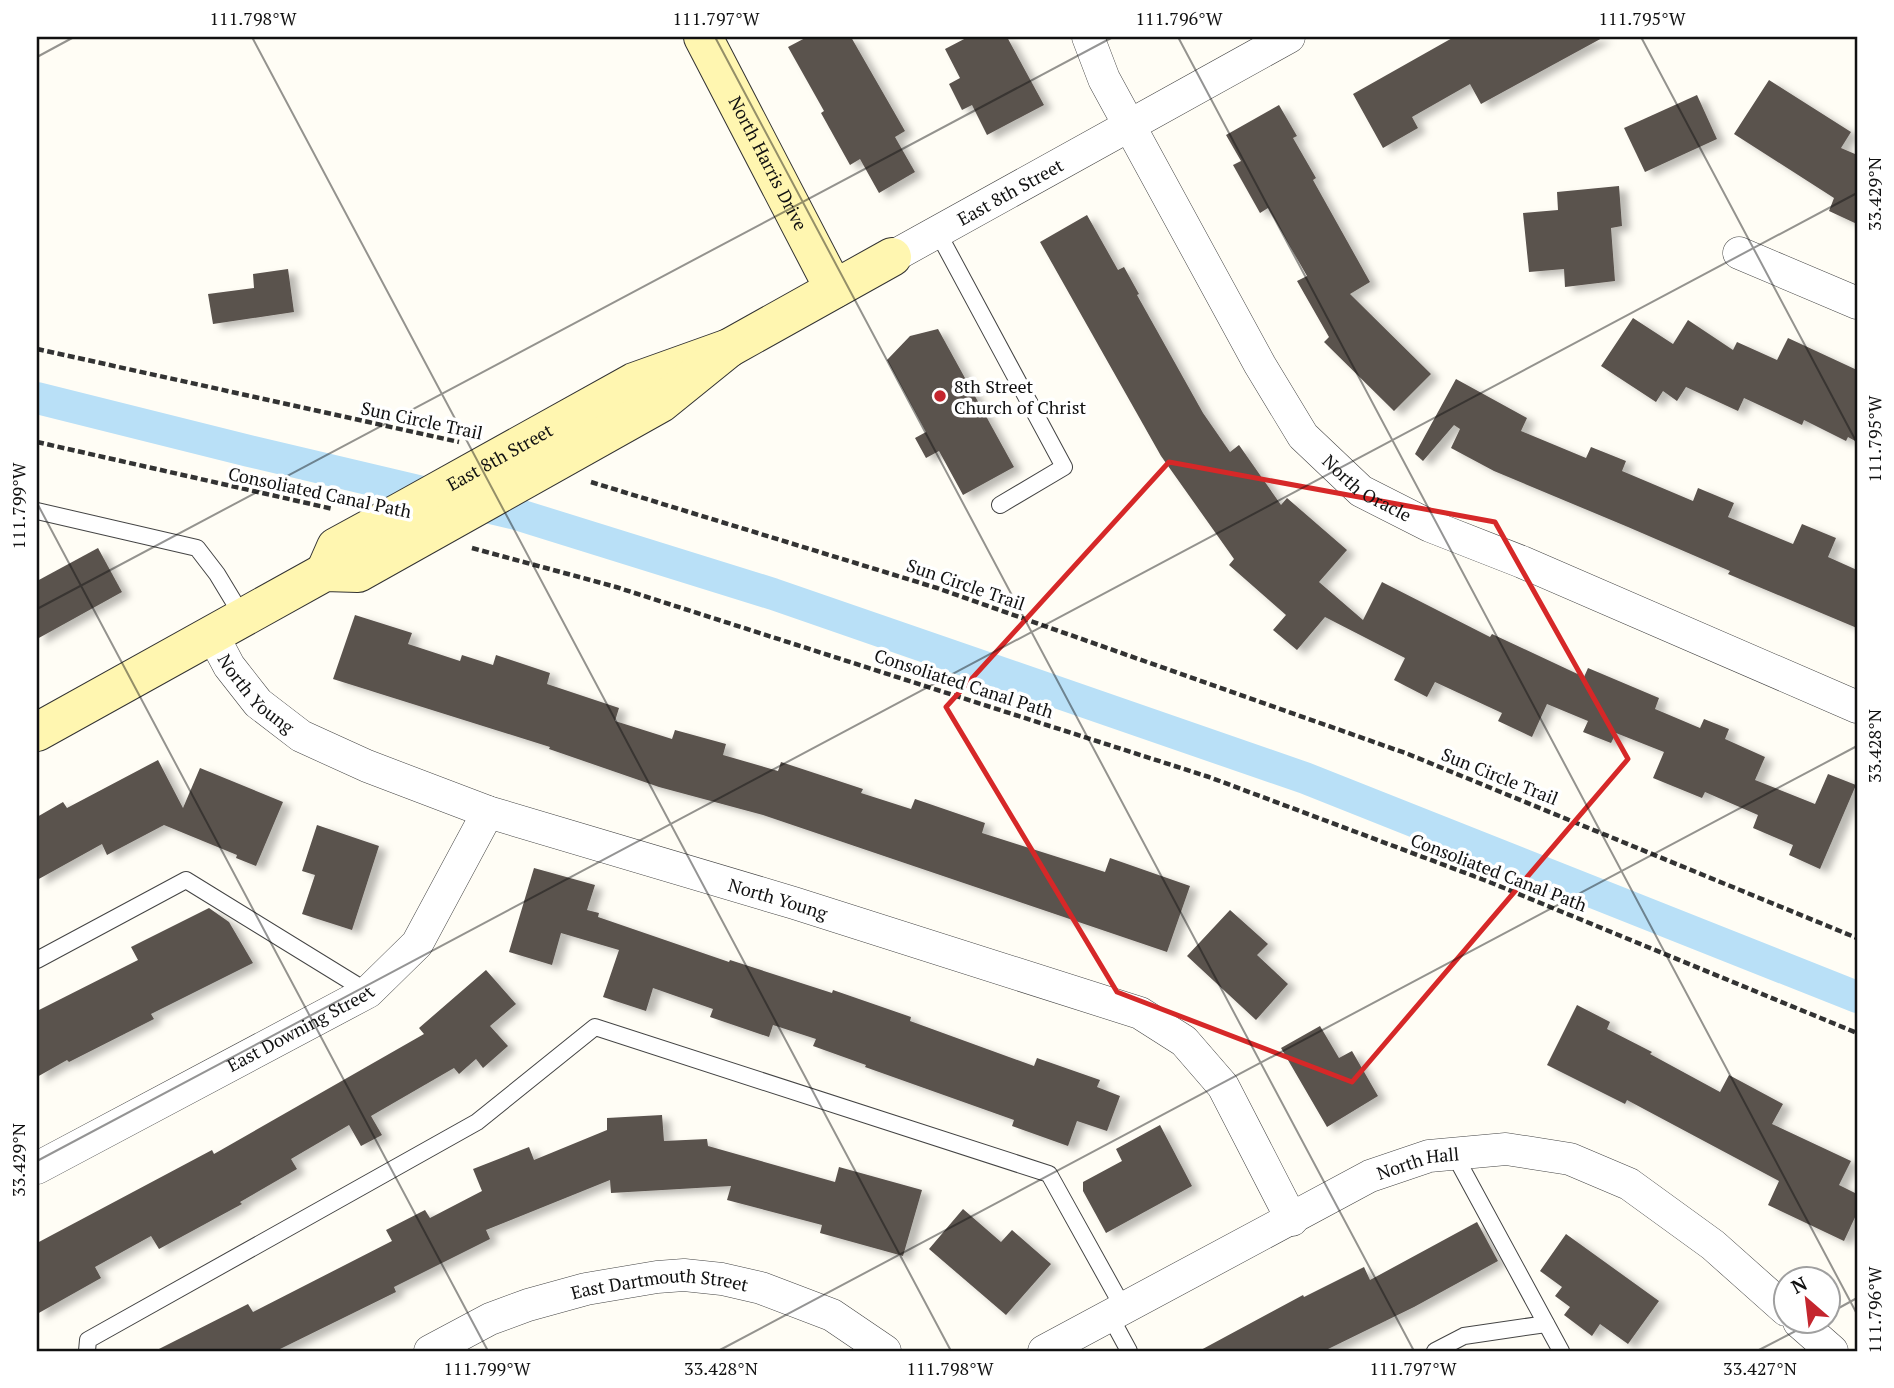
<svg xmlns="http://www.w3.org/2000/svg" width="1894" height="1388" viewBox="0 0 1894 1388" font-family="'PT Serif',serif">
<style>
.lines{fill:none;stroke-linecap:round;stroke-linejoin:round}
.canal{stroke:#b9e0f7;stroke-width:32}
.building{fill:#5a524d;filter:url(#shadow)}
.lane-casing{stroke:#444;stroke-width:18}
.street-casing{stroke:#444;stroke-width:33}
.secondary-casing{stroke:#333;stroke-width:40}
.path{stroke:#333;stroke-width:4.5;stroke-dasharray:7 3.5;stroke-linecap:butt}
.lane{stroke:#fff;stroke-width:16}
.street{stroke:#fff;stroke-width:32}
.secondary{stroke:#fff6b0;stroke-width:38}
.marked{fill:none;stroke:#d62828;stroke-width:5;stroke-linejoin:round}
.ticks{fill:none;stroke:#111;stroke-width:2;stroke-opacity:0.45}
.poi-dot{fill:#c4262e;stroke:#fff;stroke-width:2.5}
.labels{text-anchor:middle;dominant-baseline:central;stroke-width:7;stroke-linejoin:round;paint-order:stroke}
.street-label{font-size:18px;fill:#111;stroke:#fff}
.poi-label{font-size:18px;fill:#111;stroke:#fff;text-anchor:start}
.neatline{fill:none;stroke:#111;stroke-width:2.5}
.ticks-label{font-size:18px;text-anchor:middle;fill:#111}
</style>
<defs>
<filter id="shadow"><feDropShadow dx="8" dy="4.5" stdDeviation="3.5" flood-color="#0004"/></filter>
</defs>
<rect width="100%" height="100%" fill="#fffdf5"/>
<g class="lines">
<path class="canal" d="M37,398l212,53 267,63 257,80 532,184 552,219"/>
</g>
<g class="building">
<path d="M807,37h44l54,94 -10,6 20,35 -36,21 -19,-34 -10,6 -29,-52 3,-2 -36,-64z"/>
<path d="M968,37h39l37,68 -57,30 -15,-30 -10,5 -13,-26 11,-6 -15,-29z"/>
<path d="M1454,37h150l-123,67 -11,-20 -58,33 6,11 -35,20 -30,-54z"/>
<path d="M1769,80l82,52 -10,16 14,6 2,-6v76l-28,-13 5,-13 -100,-64z"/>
<path d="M1697,95l20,44 -72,33 -21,-44z"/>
<path d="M1279,105l18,31 -4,2 23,40 -3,2 57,102 -20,12 81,80 -37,37 -70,-69 5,-5 -32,-56 10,-5 -39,-68 -8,5 -27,-48 8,-4 -15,-26z"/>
<path d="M1619,186l3,40 -11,2 4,53 -50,6 -1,-18 -35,3 -6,-59 35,-3 -1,-18z"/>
<path d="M1087,215l31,55 6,-3 15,27 -2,1 66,118 27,39 9,-7 42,60 6,-7 60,52 -28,32 44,38 19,-38 108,55 2,-3 92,43 4,-9 71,30 -4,11 45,19 4,-9 25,10 -4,10 40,18 -10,23 60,24 13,-30 28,11 -36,84 -31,-14 4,-10 -40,-17 5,-13 -53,-23 -3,6 -49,-20 11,-26 -48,-19 -5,10 -28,-11 5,-11 -41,-17 -15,33 -34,-16 4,-8 -67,-31 -8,15 -33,-17 11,-22 -80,-41 -28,33 -24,-20 13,-15 -57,-50 5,-6 -73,-103 -121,-214z"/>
<path d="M288,269l6,43 -81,12 -5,-30 46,-6 -1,-14z"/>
<path d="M1633,318l40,26 15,-24 45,30 4,-8 40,18 11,-22 69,32v72l-9,-5 -2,4 -42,-21 -2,5 -58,-27 -6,13 -52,-24 -9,14 -14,-10 -7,11 -55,-36z"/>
<path d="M938,329l76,138 -51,28 -24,-44 -13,7 -11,-20 11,-6 -39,-72 23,-24z"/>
<path d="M1456,379l71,39 -6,13 65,27 5,-11 35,14 -4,10 71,30 5,-13 36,15 -6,14 65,27 9,-20 34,14 -8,19 29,13v58l-129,-54 2,-3 -102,-44 -134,-56 -43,-23 9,-19 -6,-4 -31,36 -8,-7z"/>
<path d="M98,548l24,44 -85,47v-58z"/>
<path d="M355,615l57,18 -4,11 52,17 2,-6 31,10 3,-10 54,18 -3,11 72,24 -4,13 57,18 3,-9 51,14 -3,11 55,16 3,-9 82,27 -2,4 50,16 4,-10 70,24 -3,10 123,39 5,-14 80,28 -23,66 -404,-137 -104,-28 -110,-38 1,-2 -217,-68z"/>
<path d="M158,760l25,48 17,-40 83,34 -27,64 -20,-8 1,-3 -73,-30 -57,30 -5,-11 -65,36v-63l26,-15 4,6z"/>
<path d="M317,825l62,21 -27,84 -50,-16 13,-39 -13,-4z"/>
<path d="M534,868l61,17 -8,25 12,3 -1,4 131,45 1,-2 102,33 1,-3 78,27 -1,4 124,45 3,-8 63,22 -3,7 23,9 -13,35 -30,-10 -9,25 -56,-20 2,-6 -149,-53 1,-2 -53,-19 3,-7 -43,-14 -4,12 -59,-20 3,-8 -60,-21 -7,23 -43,-14 16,-47 -58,-17 -9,32 -43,-13z"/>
<path d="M209,908l20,14 24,41 -102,51 3,5 -85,43 -2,-2 -30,17v-66l101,-51 -7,-13z"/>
<path d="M1230,910l38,34 -11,11 31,29 -32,36 -69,-64z"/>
<path d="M486,970l30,34 -26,22 18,20 -25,22 -7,-9 -17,15 -5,-6 -83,48 11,19 -21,11 -12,-21 -58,34 6,10 -57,33 2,2 -83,45 -8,-13 -56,31 6,11 -64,36v-71l175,-93 2,4 210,-120 -5,-6z"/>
<path d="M1577,1005l33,17 -3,7 45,23 -2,2 70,38 9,-17 54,29 -11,20 79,37 -12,24 18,9v19l-13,28 -76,-36 11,-24 -152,-81 -2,4 -78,-39z"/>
<path d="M1320,1026l19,32 13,-7 26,45 -51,31 -46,-79z"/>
<path d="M662,1115l2,26 43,-2 1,7 127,36 4,-15 83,23 -19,66 -83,-23 2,-8 -95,-25 4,-14 -120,7 -1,-13 -124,50 4,9 -96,48 2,5 -120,59h-121l93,-47 5,8 139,-71 -6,-11 39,-20 5,8 52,-27 -9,-22 56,-22 5,13 73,-30v-12z"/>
<path d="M1160,1125l32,61 -86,47 -23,-42v-9l39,-21 -6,-12z"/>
<path d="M963,1209l38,33 11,-12 39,34 -45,51 -77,-66z"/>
<path d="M1477,1222l21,39 -84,46 -90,44h-125l104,-56 1,2 60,-30 6,13z"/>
<path d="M1566,1234l93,67 -31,43 -28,-20 -8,12 -28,-21 6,-8 -15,-11 7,-9 -22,-16z"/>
</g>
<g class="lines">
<defs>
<g id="lane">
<path d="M937,231l127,236 -64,38"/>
<path d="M37,511l160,37 20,26 26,43"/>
<path d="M37,960l149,-80 182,112"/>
<path d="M1454,1154l107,197"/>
<path d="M1110,1316l19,35"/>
<path d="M87,1351l1,-11 389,-218 118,-95 454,147 75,135"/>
<path d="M1435,1351l29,-15 82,-12"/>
</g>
<g id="street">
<path id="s1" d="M1088,37l16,42 156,286 43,71 58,55 69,35 92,36 335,145"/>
<path d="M1739,253l118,50"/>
<path id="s2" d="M892,257l397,-220"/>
<path id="s3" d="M212,634l17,32 29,37 43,33 66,30 121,46 306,91 346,110 44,28 39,45 69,134"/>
<path id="s4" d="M37,1168l331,-176 49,-48 71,-132"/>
<path d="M1799,1322l33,29"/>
<path id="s5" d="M430,1351l60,-32 38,-14 58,-16 71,-12 27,-2 38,4 39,9 71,27 53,36"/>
<path id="s6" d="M1044,1351l326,-175 59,-20 77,-7 64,10 59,25 84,61 73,65"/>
</g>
<g id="secondary">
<path id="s7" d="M703,37l131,252"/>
<path id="s8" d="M325,572l11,-25 66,-36 232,-129 95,-34 163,-91"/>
<path d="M37,732l288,-160 33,1 303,-170 68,-55"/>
</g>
</defs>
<use href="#lane" class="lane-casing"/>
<use href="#street" class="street-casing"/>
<use href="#secondary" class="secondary-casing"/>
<g class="path">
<path d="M37,349l422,93"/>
<path d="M37,442l296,67"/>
<path d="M591,482l346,106 471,166 449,184"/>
<path d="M472,548l144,39 593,190 278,104 370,152"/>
</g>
<use href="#lane" class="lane"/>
<use href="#street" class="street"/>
<use href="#secondary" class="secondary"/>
</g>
<path class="marked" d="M1169,462l326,60 133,237 -276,323 -235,-90 -171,-285z"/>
<path class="ticks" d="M252,37l699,1314M715,37l699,1314M1178,37l679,1277M1641,37l216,406M37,57l37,-20M37,503l451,848M37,609l1076,-572M37,1161l1820,-968M1828,1314l29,-16M718,1351l1139,-605M1757,1351l56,-29"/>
<circle class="poi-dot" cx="940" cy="396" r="7"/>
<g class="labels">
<g class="street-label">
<text stroke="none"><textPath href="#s7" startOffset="142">North Harris Drive</textPath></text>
<text stroke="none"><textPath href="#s2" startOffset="135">East 8th Street</textPath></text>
<text transform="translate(422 420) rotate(12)">Sun Circle Trail</text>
<text stroke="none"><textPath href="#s8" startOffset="214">East 8th Street</textPath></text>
<text stroke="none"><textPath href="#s1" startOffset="537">North Oracle</textPath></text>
<text transform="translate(320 492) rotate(12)">Consoliated Canal Path</text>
<text transform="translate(966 584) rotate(19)">Sun Circle Trail</text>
<text transform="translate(964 683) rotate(18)">Consoliated Canal Path</text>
<text stroke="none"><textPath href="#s3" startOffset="75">North Young</textPath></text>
<text transform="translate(1500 776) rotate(22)">Sun Circle Trail</text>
<text transform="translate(1499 872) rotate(21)">Consoliated Canal Path</text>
<text stroke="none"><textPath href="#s3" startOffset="642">North Young</textPath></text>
<text stroke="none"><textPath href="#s4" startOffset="298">East Downing Street</textPath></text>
<text stroke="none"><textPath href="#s6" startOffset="420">North Hall</textPath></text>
<text stroke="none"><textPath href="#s5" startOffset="243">East Dartmouth Street</textPath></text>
</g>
<g class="poi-label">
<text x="954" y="386">8th Street<tspan x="954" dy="21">Church of Christ</tspan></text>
</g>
</g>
<rect width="1894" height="1388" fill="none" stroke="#ffffff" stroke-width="77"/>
<g transform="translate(1807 1300) rotate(332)"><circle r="33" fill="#ffffff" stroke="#a0a0a0" stroke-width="2"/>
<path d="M0-5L12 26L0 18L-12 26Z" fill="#c4262e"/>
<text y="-10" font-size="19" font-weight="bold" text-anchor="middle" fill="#111111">N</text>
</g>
<rect x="38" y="38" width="1818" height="1312" class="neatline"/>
<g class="ticks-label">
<text x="253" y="25">111.798°W</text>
<text x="716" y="25">111.797°W</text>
<text x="1179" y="25">111.796°W</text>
<text x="1642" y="25">111.795°W</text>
<text transform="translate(1875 194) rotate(-90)" y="6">33.429°N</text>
<text transform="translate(1875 439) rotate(-90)" y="6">111.795°W</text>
<text transform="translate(19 506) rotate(-90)" y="6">111.799°W</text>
<text transform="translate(1875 746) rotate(-90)" y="6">33.428°N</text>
<text transform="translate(19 1160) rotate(-90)" y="6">33.429°N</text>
<text transform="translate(1875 1310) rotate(-90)" y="6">111.796°W</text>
<text x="487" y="1375">111.799°W</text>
<text x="721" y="1375">33.428°N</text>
<text x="950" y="1375">111.798°W</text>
<text x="1413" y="1375">111.797°W</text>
<text x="1760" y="1375">33.427°N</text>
</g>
</svg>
